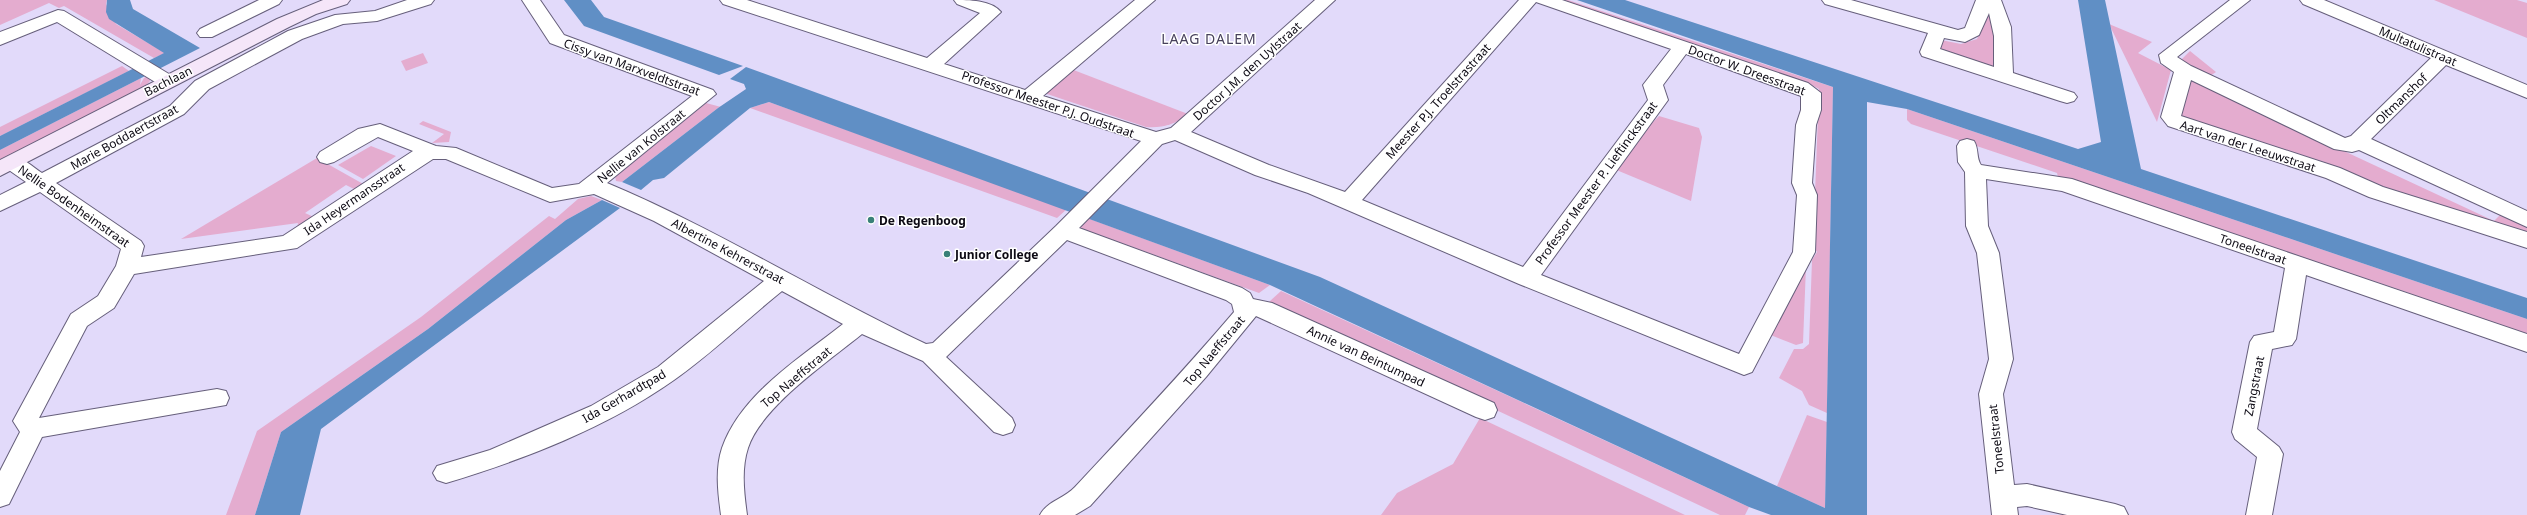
<svg xmlns="http://www.w3.org/2000/svg" width="2527" height="515" viewBox="0 0 2527 515" font-family="'Noto Sans',sans-serif">
<style>
.green{fill:#e4accf}
.water{fill:#608fc5}
.lines{fill:none;stroke-linecap:round;stroke-linejoin:round}
.street-casing{stroke:#665f7b;stroke-width:2}
.secondary-casing{stroke:#665f7b;stroke-width:2}
.street{fill:#fff;fill-rule:evenodd}
.secondary{fill:#f5e6f9;fill-rule:evenodd}
.poi-dot{fill:#398078;stroke:#fff;stroke-width:1.5}
.labels{text-anchor:middle;dominant-baseline:central;stroke-width:3;stroke-linejoin:round;paint-order:stroke}
.street-label{font-size:12px;fill:#0d0a14;stroke:#fff}
.poi-label{font-size:12px;font-weight:bold;fill:#0d0a14;stroke:#fff;text-anchor:start}
.quarter-label{font-size:14px;letter-spacing:1px;fill:#47405b;stroke:#fff}
</style>
<rect width="100%" height="100%" fill="#e2dafa"/>
<g class="green">
<path d="M0,0h107l-1,4 10,20 49,29 -11,5 -90,-52 -5,2 -10,-5 -49,22z"/>
<path d="M1568,0l265,87 -6,326 -18,-8 -7,-14 -23,-13 15,-29h9l6,-5 3,-84 5,-8 -4,-6 6,-157 -11,-6 -248,-82z"/>
<path d="M2434,0h83l10,3v35z"/>
<path d="M1990,6l7,41 -5,22 -57,-18 6,-11 20,4 16,-5z"/>
<path d="M2109,24l43,18 -14,11 33,17 -14,52z"/>
<path d="M2190,51l26,21 -6,4 -30,-15z"/>
<path d="M423,53l5,10 -22,8 -5,-10z"/>
<path d="M122,66l7,5 -129,65v-9z"/>
<path d="M1071,69l117,45c-14,11 -25,14 -42,13l-102,-34z"/>
<path d="M149,75l1,6 -7,8 -143,73v-12l141,-72 -1,7 4,-7z"/>
<path d="M2192,80l302,141 8,-8 25,11v11l-132,-45 -1,3 -26,-9v-4l-42,-14 -2,-4 -144,-43 8,-38z"/>
<path d="M769,102l298,107 -10,9 -307,-110z"/>
<path d="M706,103l15,4 -3,1 -96,74 -6,-1 -1,-5z"/>
<path d="M1907,109l620,210v19l-114,-39 -4,-6 -69,-23 -3,3 -82,-28 -1,-4 -196,-64 -1,-4 -146,-49 -4,-4z"/>
<path d="M1659,116l40,12 3,9 -11,64 -77,-32 29,-37z"/>
<path d="M423,121l28,11 -2,10 -17,1 12,-9 -25,-10z"/>
<path d="M371,146l25,10 -33,23 -25,-14z"/>
<path d="M317,158l48,27 -9,5 -10,-5 -41,28 11,5 -19,10 1,-5 -117,16z"/>
<path d="M591,196l11,4 -36,20 -138,109 -147,103 -26,83h-29l31,-84 164,-114 128,-101 6,3 23,-20z"/>
<path d="M1087,218l183,67 -11,8 -179,-65z"/>
<path d="M1806,266l-3,77 -7,2 -28,-11z"/>
<path d="M1281,291l468,216 -4,8h-25l-450,-211 -1,-2z"/>
<path d="M1807,415l20,7 -2,86 -48,-22z"/>
<path d="M1480,418l205,97h-304l16,-22 56,-29z"/>
</g>
<g class="water">
<path d="M107,0h23l3,9 67,39 -200,102v-14l164,-83 -55,-34 -3,-7z"/>
<path d="M564,0h27l13,17 139,49 -24,9 -135,-49z"/>
<path d="M1577,0h48l453,149 23,-7 -23,-142h27l36,169 386,129v21l-620,-210 -40,-7v413h-96l-22,-8 -479,-222 -501,-183 -19,6 -86,70 -11,2 -12,10 -19,-8 96,-74 28,-19 -2,-5 -14,-5 16,-12 574,210 505,231 8,-421z"/>
<path d="M602,200l18,8 -299,221 -21,86h-45l26,-83 147,-103 138,-109z"/>
</g>
<g class="lines">
<defs>
<g id="street">
<path d="M259,0h23l-3,4 -67,33h-12l-3,-4 3,-4z"/>
<path d="M407,0h27l-3,4 -54,17 -34,3 -41,15 -93,50 -25,25 -128,69 85,58 3,5 -3,11 142,-21 130,-85 -35,-14 -44,25 -7,2 -7,-2 -3,-5 3,-5 38,-23 22,-5 56,22 20,2 96,40 27,-4 113,-88 -142,-53 -28,-43h18l24,35 149,55 3,4 -109,89c110,46 211,110 319,161l7,-1 123,-117 85,-85 -418,-137 -3,-4h27l180,58 53,-45 -23,-9 -3,-4c15,0 37,0 47,12l-57,52 81,26 110,-90h20l-112,96 113,36 15,-4 144,-128h20l-144,132 78,33 76,27 174,-192h43l246,83 13,10v17l-5,15 -4,58 5,12 -2,57 -63,120 -8,3 -225,-91 -211,-91 -53,-18 -80,-35 -13,4 -83,84 163,60 8,5 3,6 19,4 222,100 3,7 -3,7 -9,3 -9,-3 -220,-101 -50,61 -116,129 -15,9h-35c7,-14 24,-16 35,-28 54,-58 108,-115 159,-175l-2,-8 -6,-4 -159,-60 -121,117 66,61 3,7 -3,7 -9,3 -9,-3 -71,-71 -61,-27c-33,27 -101,73 -114,114 -7,21 -4,45 -1,67h-26c-3,-22 -6,-46 1,-67 19,-54 78,-90 121,-124l-61,-33c-36,29 -70,62 -108,89 -68,48 -149,79 -228,103l-9,-3 -4,-7 4,-7 53,-16 101,-44 67,-39 106,-86 -110,-60 -60,-27 -44,8 -104,-43h-13l-136,89 -163,26 -20,34 -27,18 -48,92 178,-29 9,2 3,7 -3,7 -184,32 -33,67 -9,3v-36l20,-39 -7,-11 58,-107 27,-18 18,-30 5,-17 -81,-57 -40,19v-16l26,-13 -20,-14 -3,-5 3,-5c14,-4 24,7 36,15l128,-67 25,-25 93,-50 47,-16 40,-4zM1536,2l135,47 -28,36 5,15 -125,167 -161,-67zM1686,54l115,42v14l-5,15 -4,58 5,12 -4,57 -54,102 -198,-79 127,-175 -5,-15z"/>
<path d="M1822,0h29l107,30 7,-2 11,-28h25l10,27 2,46 61,20 3,4 -3,4 -7,2 -7,-2 -138,-45 -2,-4 8,-19 -103,-29zM1989,13l5,23v31l-54,-18 4,-11 21,4 14,-7z"/>
<path d="M2230,0h20l-73,57 14,9 154,72 6,-2 80,-78 -128,-54 -3,-4h24l203,85v13l-81,-33 -75,74 156,72v16l-168,-77 -7,2 -18,-3 -143,-69 -10,36 159,52 43,19 144,45v16l-158,-51 -43,-19 -158,-52 -7,-9 13,-45 -13,-9 -2,-8z"/>
<path d="M58,10l6,1 110,66 3,4 -3,4h-14l-103,-63 -57,23v-13z"/>
<path d="M1967,139l7,2c5,8 2,17 7,24l91,14 455,155v18l-221,-77 -10,64 -4,6 -20,4 -15,80 22,18 4,7 -11,61h-26l11,-58 -22,-18 -3,-7 18,-90 4,-6 20,-4 11,-64 -223,-77 -76,-12 2,47 11,27 14,106 -10,35 11,91 13,-1 88,20 9,3 4,8h-61l-40,-9 -10,1 1,8h-26l-13,-121 10,-35 -12,-106 -11,-27 -1,-54 -7,-10 -1,-16 3,-5z"/>
</g>
<path id="secondary" d="M323,0h27l-3,4 -31,10 -27,13 -289,149v-16l277,-141z"/>
</defs>
<use href="#street" class="street-casing"/>
<use href="#secondary" class="secondary-casing"/>
<use href="#street" class="street"/>
<use href="#secondary" class="secondary"/>
</g>
<g class="poi-dot">
<circle cx="871" cy="220" r="4"/>
<circle cx="947" cy="254" r="4"/>
</g>
<g class="labels">
<g class="street-label">
<text transform="translate(2418 46) rotate(23)">Multatulistraat</text>
<text transform="translate(632 67) rotate(20)">Cissy van Marxveldtstraat</text>
<text transform="translate(1747 70) rotate(20)">Doctor W. Dreesstraat</text>
<text transform="translate(1247 71) rotate(-42)">Doctor J.M. den Uylstraat</text>
<text transform="translate(168 81) rotate(-27)">Bachlaan</text>
<text transform="translate(2401 99) rotate(-44)">Oltmanshof</text>
<text transform="translate(1438 101) rotate(-48)">Meester P.J. Troelstrastraat</text>
<text transform="translate(1048 104) rotate(19)">Professor Meester P.J. Oudstraat</text>
<text transform="translate(124 137) rotate(-29)">Marie Boddaertstraat</text>
<text transform="translate(641 146) rotate(-39)">Nellie van Kolstraat</text>
<text transform="translate(2248 146) rotate(18)">Aart van der Leeuwstraat</text>
<text transform="translate(1596 183) rotate(-54)">Professor Meester P. Lieftinckstraat</text>
<text transform="translate(354 199) rotate(-34)">Ida Heyermansstraat</text>
<text transform="translate(74 206) rotate(35)">Nellie Bodenheimstraat</text>
<text transform="translate(2253 249) rotate(19)">Toneelstraat</text>
<text transform="translate(728 251) rotate(28)">Albertine Kehrerstraat</text>
<text transform="translate(1214 351) rotate(-50)">Top Naeffstraat</text>
<text transform="translate(1366 356) rotate(25)">Annie van Beintumpad</text>
<text transform="translate(796 377) rotate(-40)">Top Naeffstraat</text>
<text transform="translate(2254 386) rotate(-79)">Zangstraat</text>
<text transform="translate(624 396) rotate(-30)">Ida Gerhardtpad</text>
<text transform="translate(1996 439) rotate(-96)">Toneelstraat</text>
</g>
<g class="poi-label">
<text x="879" y="220">De Regenboog</text>
<text x="955" y="254">Junior College</text>
</g>
<g class="quarter-label">
<text x="1209" y="38">LAAG DALEM</text>
</g>
</g>
</svg>
